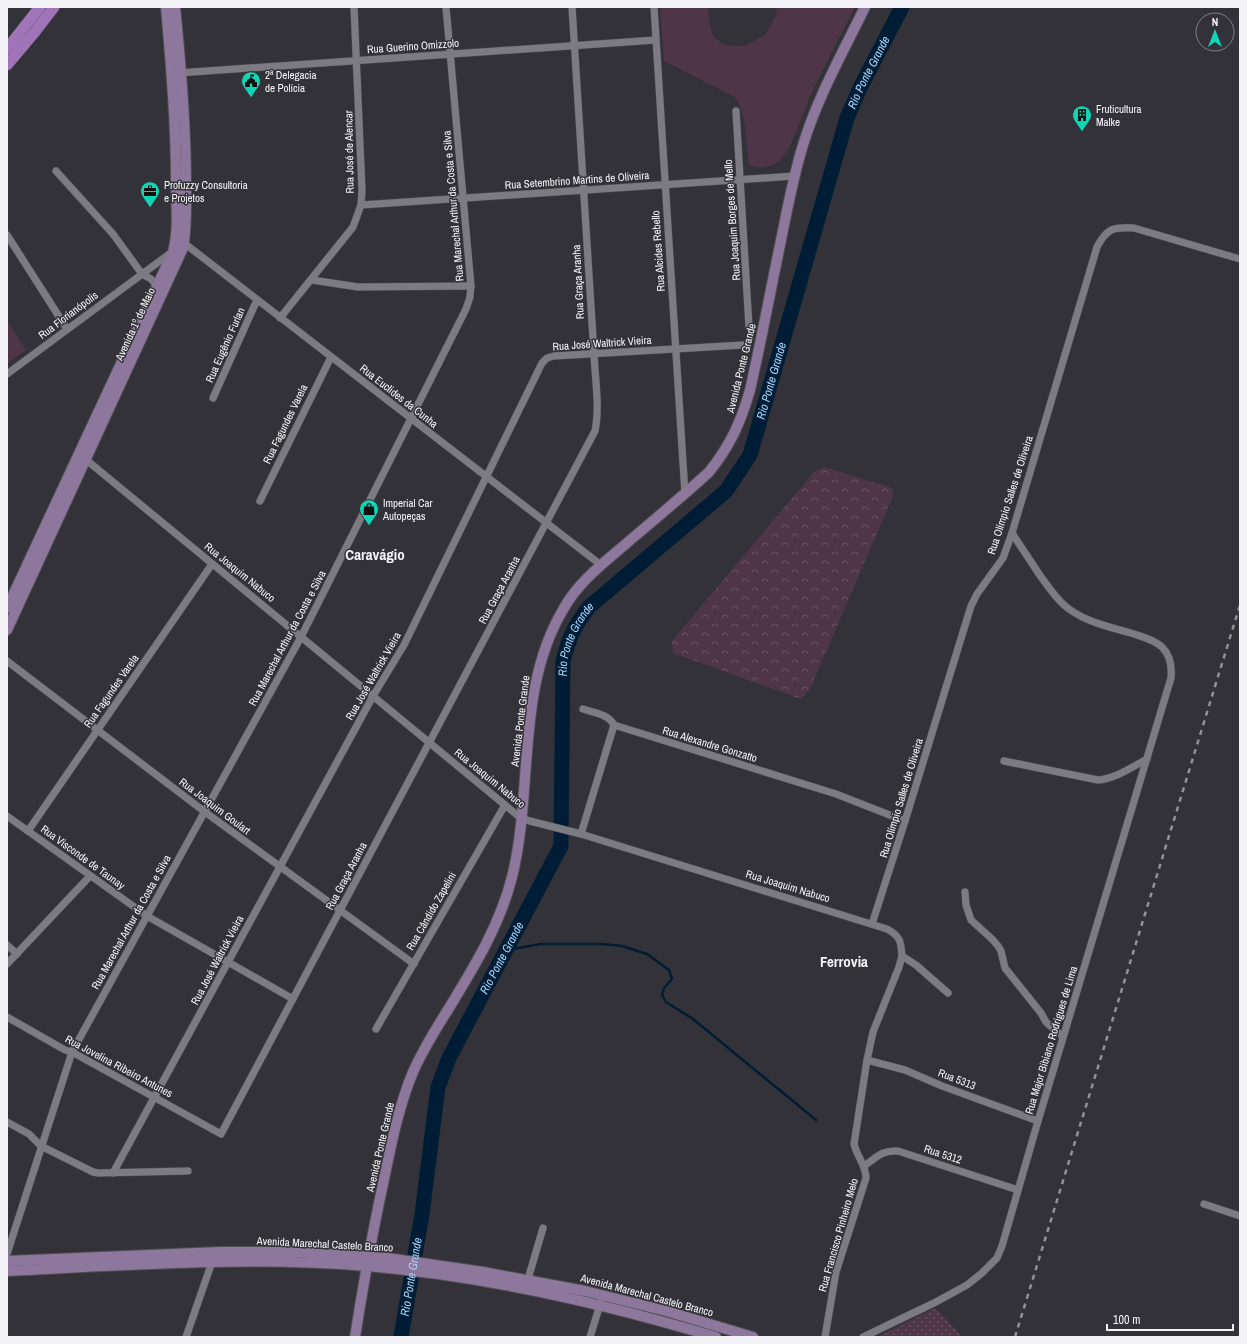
<svg xmlns="http://www.w3.org/2000/svg" width="1247" height="1344" viewBox="0 0 1247 1344" font-family="'Archivo Narrow',sans-serif">
<style>
.green{fill:#4e3648}
.forest{fill:url(#forest-crowns)}
.park{fill:url(#park-dots)}
.lines{fill:none;stroke-linecap:round;stroke-linejoin:round}
.stream{stroke:#001d35;stroke-width:2.5}
.river{stroke:#001d35;stroke-width:15}
.street-casing{stroke:#4f4e53;stroke-width:8}
.secondary-casing{stroke:#4f4e53;stroke-width:12}
.primary-casing{stroke:#4f4e53;stroke-width:12}
.street{stroke:#7c7b82;stroke-width:7}
.secondary{stroke:#8d779d;stroke-width:10}
.primary{stroke:#9f74b8;stroke-width:11}
.rail{stroke:#919196;stroke-width:2.5;stroke-dasharray:5 5;stroke-linecap:butt}
.labels{text-anchor:middle;dominant-baseline:central;stroke-width:3;stroke-linejoin:round;paint-order:stroke}
.street-label{font-size:11px;fill:#f4f4f8;stroke:#333238}
.poi-label{font-size:11px;fill:#f4f4f8;stroke:#333238;text-anchor:start}
.water-label{font-size:12px;font-style:italic;fill:#a6d3fa;stroke:#333238}
.district-label{font-size:15px;font-weight:bold;fill:#f4f4f8;stroke:#333238}
</style>
<defs>
<pattern id="forest-crowns" width="20" height="18" patternUnits="userSpaceOnUse"><rect width="20" height="18" fill="#4e3648"/><path d="M2 6a3 3 0 1 1 6 0M12 15a3 3 0 1 1 6 0" fill="none" stroke="#685463"/></pattern>
<pattern id="park-dots" width="8" height="8" patternUnits="userSpaceOnUse"><rect width="8" height="8" fill="#4e3648"/><path d="M2 2h.1M6 6h.1" fill="none" stroke="#685463" stroke-width="1.8" stroke-linecap="round"/></pattern>
</defs>
<rect width="100%" height="100%" fill="#333238"/>
<g class="green">
<path d="M660,7h48l1,15 4,14 11,9 21,1 21,-12 10,-19 1,-8h78c-15,30 -31,59 -45,90 -8,16 -17,51 -30,63 -9,8 -20,10 -31,5 -2,-19 -3,-54 -14,-68l-71,-36z"/>
<path d="M7,320l19,30 -19,14z"/>
</g>
<path class="forest" d="M825,467l67,21 1,8 -83,193 -9,10 -128,-46 -1,-12 142,-169z"/>
<path class="park" d="M935,1308l26,27 -1,2h-83z"/>
<g class="lines">
<path class="stream" d="M506,950l35,-6h61l20,2 25,8 22,16 3,9 -8,9 -2,7 4,7 27,17 123,101"/>
<path class="river" id="s1" d="M401,1337l21,-123 16,-127 11,-29 112,-212 2,-185c6,-23 11,-35 26,-54l137,-116 24,-36 97,-337 13,-30 42,-81"/>
<defs>
<g id="street">
<path d="M654,7l31,487"/>
<path d="M178,73l478,-33"/>
<path d="M736,111l13,216"/>
<path d="M56,171l57,63 29,40"/>
<path d="M361,205l433,-29"/>
<path d="M7,235l60,94"/>
<path d="M184,243l417,322"/>
<path d="M142,274l9,5 6,7"/>
<path d="M312,280l46,7 113,-1"/>
<path d="M280,318l73,-91 8,-22 1,-14 -8,-184"/>
<path d="M7,374l165,-122"/>
<path d="M213,398l44,-98"/>
<path d="M84,458l438,361 59,15 306,95c13,7 14,12 15,27l14,9 32,28"/>
<path d="M260,501l71,-144"/>
<path d="M7,661l198,151 209,152"/>
<path d="M583,709c12,4 25,5 31,16"/>
<path d="M1004,761l94,19c17,-1 34,-13 49,-21"/>
<path d="M7,816l140,100 146,83"/>
<path d="M28,831l184,-267"/>
<path d="M581,834l33,-109 222,69 69,27"/>
<path d="M965,892l1,13 5,15 21,19 6,7 3,5 4,17 36,45 5,9 11,10 6,4"/>
<path d="M872,924l33,-103 66,-215 6,-12 26,-36 9,-25 85,-286c10,-19 16,-20 37,-19l106,31"/>
<path d="M7,945l10,9"/>
<path d="M7,964l83,-88"/>
<path d="M7,1017l58,33 7,2 149,82 374,-703c5,-23 0,-53 -1,-77l-22,-347"/>
<path d="M376,1029l129,-224"/>
<path d="M867,1060l38,10 37,16 96,35"/>
<path d="M7,1122l22,12 12,12 52,26 5,1 90,-2"/>
<path d="M864,1166c13,-9 18,-16 34,-15l120,39"/>
<path d="M113,1173l260,-477 31,-51 138,-282 5,-5 7,-2 189,-11"/>
<path d="M1204,1204l36,12"/>
<path d="M7,1254l65,-202 229,-415 165,-328 4,-12 1,-11 -25,-279"/>
<path d="M528,1279l15,-51"/>
<path d="M186,1337l26,-75"/>
<path d="M590,1337l13,-42"/>
<path d="M825,1337l11,-65 30,-94c0,-13 -9,-21 -12,-34l13,-84 6,-28 26,-65 3,-11"/>
<path d="M863,1337l71,-34 33,-18 15,-12 15,-15 5,-12 36,-125 133,-443c1,-11 -1,-23 -9,-31 -7,-7 -19,-10 -28,-13 -23,-7 -51,-12 -70,-29 -10,-9 -17,-20 -25,-31 -9,-14 -18,-27 -27,-41"/>
</g>
<g id="secondary">
<path d="M7,608l166,-356c6,-23 3,-47 3,-71 0,-58 -5,-116 -10,-174"/>
<path d="M7,630l176,-382c4,-21 3,-43 3,-64 0,-60 -5,-118 -11,-177"/>
<path d="M7,1261l213,-9h76l91,6 96,14 102,19 81,20 87,26"/>
<path d="M7,1271c120,-6 240,-15 360,-5 118,10 236,37 349,71"/>
<path d="M355,1337c8,-51 17,-102 28,-153 8,-38 15,-76 30,-112 10,-23 23,-43 36,-64 25,-41 51,-83 63,-131 22,-88 3,-188 52,-269 15,-27 41,-46 64,-66 27,-23 55,-46 81,-70 21,-26 32,-50 41,-82 11,-48 20,-97 30,-145 7,-34 13,-68 23,-100 15,-49 40,-93 62,-138"/>
</g>
<g id="primary">
<path d="M7,49l33,-42"/>
<path d="M7,65l27,-32 20,-26"/>
</g>
</defs>
<use href="#street" class="street-casing"/>
<use href="#secondary" class="secondary-casing"/>
<use href="#primary" class="primary-casing"/>
<use href="#street" class="street"/>
<use href="#secondary" class="secondary"/>
<use href="#primary" class="primary"/>
<path class="rail" d="M1015,1337l225,-732"/>
</g>
<defs>
<symbol id="civic-pin" viewBox="-11 -11 22 30"><path d="M0 17L-7.5 6A9.5 9.5 0 1 1 7.5 6Z" fill="#0fd5b4" stroke="#333238"/><path d="M-.6-6.5H3V-4.5H.6V-3L4-1V1h2V6H-6V1h2V-1L-.6-3ZM-1.2 2.5V6h2.4V2.5Z" fill="#111"/></symbol>
<symbol id="building-pin" viewBox="-11 -11 22 30"><path d="M0 17L-7.5 6A9.5 9.5 0 1 1 7.5 6Z" fill="#0fd5b4" stroke="#333238"/><path d="M-4-6H4V6H1V3H-1V6H-4ZM-2.5-4.3h1.7v1.8h-1.7ZM.8-4.3h1.7v1.8H.8ZM-2.5-1h1.7V.8h-1.7ZM.8-1h1.7V.8H.8Z" fill="#111"/></symbol>
<symbol id="office-pin" viewBox="-11 -11 22 30"><path d="M0 17L-7.5 6A9.5 9.5 0 1 1 7.5 6Z" fill="#0fd5b4" stroke="#333238"/><path d="M-6-3h4V-5.5h4V-3h4V5H-6ZM-1-4.5V-3h2v-1.5ZM-6 0V1H6V0Z" fill="#111"/></symbol>
<symbol id="shop-pin" viewBox="-11 -11 22 30"><path d="M0 17L-7.5 6A9.5 9.5 0 1 1 7.5 6Z" fill="#0fd5b4" stroke="#333238"/><path d="M-5-2.5h2.3a2.7 3.5 0 0 1 5.4 0H5L5.5 6h-11ZM-1.5-2.5h3a1.5 2.3 0 0 0-3 0Z" fill="#111"/></symbol>
</defs>
<g fill-rule="evenodd">
<use href="#civic-pin" x="240" y="70" width="22" height="30"/>
<use href="#building-pin" x="1071" y="104" width="22" height="30"/>
<use href="#office-pin" x="139" y="180" width="22" height="30"/>
<use href="#shop-pin" x="358" y="498" width="22" height="30"/>
</g>
<g class="labels">
<g class="street-label">
<text transform="translate(413 46) rotate(-4)">Rua Guerino Omizzolo</text>
<text transform="translate(349 152) rotate(-91)">Rua José de Alencar</text>
<text transform="translate(577 180) rotate(-4)">Rua Setembrino Martins de Oliveira</text>
<text transform="translate(453 206) rotate(-95)">Rua Marechal Arthur da Costa e Silva</text>
<text transform="translate(732 220) rotate(-94)">Rua Joaquim Borges de Mello</text>
<text transform="translate(658 251) rotate(-94)">Rua Alcides Rebello</text>
<text transform="translate(578 282) rotate(-93)">Rua Graça Aranha</text>
<text transform="translate(68 315) rotate(-37)">Rua Florianópolis</text>
<text transform="translate(135 324) rotate(-65)">Avenida 1º de Maio</text>
<text transform="translate(602 343) rotate(-4)">Rua José Waltrick Vieira</text>
<text transform="translate(225 345) rotate(-66)">Rua Eugênio Furlan</text>
<text transform="translate(741 368) rotate(-76)">Avenida Ponte Grande</text>
<text transform="translate(399 396) rotate(38)">Rua Euclides da Cunha</text>
<text transform="translate(285 424) rotate(-64)">Rua Fagundes Varela</text>
<text transform="translate(1010 495) rotate(-72)">Rua Olímpio Salles de Oliveira</text>
<text transform="translate(240 572) rotate(39)">Rua Joaquim Nabuco</text>
<text transform="translate(499 590) rotate(-62)">Rua Graça Aranha</text>
<text transform="translate(287 638) rotate(-62)">Rua Marechal Arthur da Costa e Silva</text>
<text transform="translate(373 676) rotate(-60)">Rua José Waltrick Vieira</text>
<text transform="translate(111 691) rotate(-55)">Rua Fagundes Varela</text>
<text transform="translate(520 721) rotate(-83)">Avenida Ponte Grande</text>
<text transform="translate(710 744) rotate(17)">Rua Alexandre Gonzatto</text>
<text transform="translate(490 778) rotate(39)">Rua Joaquim Nabuco</text>
<text transform="translate(901 798) rotate(-73)">Rua Olímpio Salles de Oliveira</text>
<text transform="translate(215 806) rotate(37)">Rua Joaquim Goulart</text>
<text transform="translate(83 857) rotate(36)">Rua Visconde de Taunay</text>
<text transform="translate(346 876) rotate(-62)">Rua Graça Aranha</text>
<text transform="translate(788 886) rotate(17)">Rua Joaquim Nabuco</text>
<text transform="translate(431 911) rotate(-60)">Rua Cândido Zapelini</text>
<text transform="translate(131 922) rotate(-61)">Rua Marechal Arthur da Costa e Silva</text>
<text transform="translate(217 960) rotate(-62)">Rua José Waltrick Vieira</text>
<text transform="translate(1051 1040) rotate(-73)">Rua Major Bibiano Rodrigues de Lima</text>
<text transform="translate(119 1066) rotate(28)">Rua Jovelina Ribeiro Antunes</text>
<text transform="translate(957 1079) rotate(21)">Rua 5313</text>
<text transform="translate(380 1147) rotate(-77)">Avenida Ponte Grande</text>
<text transform="translate(943 1154) rotate(18)">Rua 5312</text>
<text transform="translate(838 1235) rotate(-74)">Rua Francisco Pinheiro Melo</text>
<text transform="translate(325 1244) rotate(3)">Avenida Marechal Castelo Branco</text>
<text transform="translate(647 1295) rotate(15)">Avenida Marechal Castelo Branco</text>
</g>
<g class="poi-label">
<text x="265" y="75">2ª Delegacia<tspan x="265" dy="13">de Polícia</tspan></text>
<text x="1096" y="109">Fruticultura<tspan x="1096" dy="13">Malke</tspan></text>
<text x="164" y="185">Profuzzy Consultoria<tspan x="164" dy="13">e Projetos</tspan></text>
<text x="383" y="503">Imperial Car<tspan x="383" dy="13">Autopeças</tspan></text>
</g>
<g class="water-label">
<text stroke="none"><textPath href="#s1" startOffset="1393">Rio Ponte Grande</textPath></text>
<text stroke="none"><textPath href="#s1" startOffset="1069">Rio Ponte Grande</textPath></text>
<text stroke="none"><textPath href="#s1" startOffset="733">Rio Ponte Grande</textPath></text>
<text stroke="none"><textPath href="#s1" startOffset="397">Rio Ponte Grande</textPath></text>
<text stroke="none"><textPath href="#s1" startOffset="61">Rio Ponte Grande</textPath></text>
</g>
<g class="district-label">
<text x="375" y="554">Caravágio</text>
<text x="844" y="961">Ferrovia</text>
</g>
</g>
<rect width="1247" height="1344" fill="none" stroke="#f4f4f8" stroke-width="16"/>
<g transform="translate(1215 32)"><circle r="19" fill="#333238" stroke="#808085"/>
<path d="M0-3L7 15L0 10L-7 15Z" fill="#0fd5b4"/>
<text y="-6" font-size="11" font-weight="bold" text-anchor="middle" fill="#f4f4f8">N</text>
</g>
<path d="M1107 1324v6h126v-6" fill="none" stroke="#f4f4f8" stroke-width="2"/>
<text x="1113" y="1324" font-size="12" fill="#f4f4f8" stroke="#333238" stroke-width="3" paint-order="stroke">100 m</text>
</svg>
